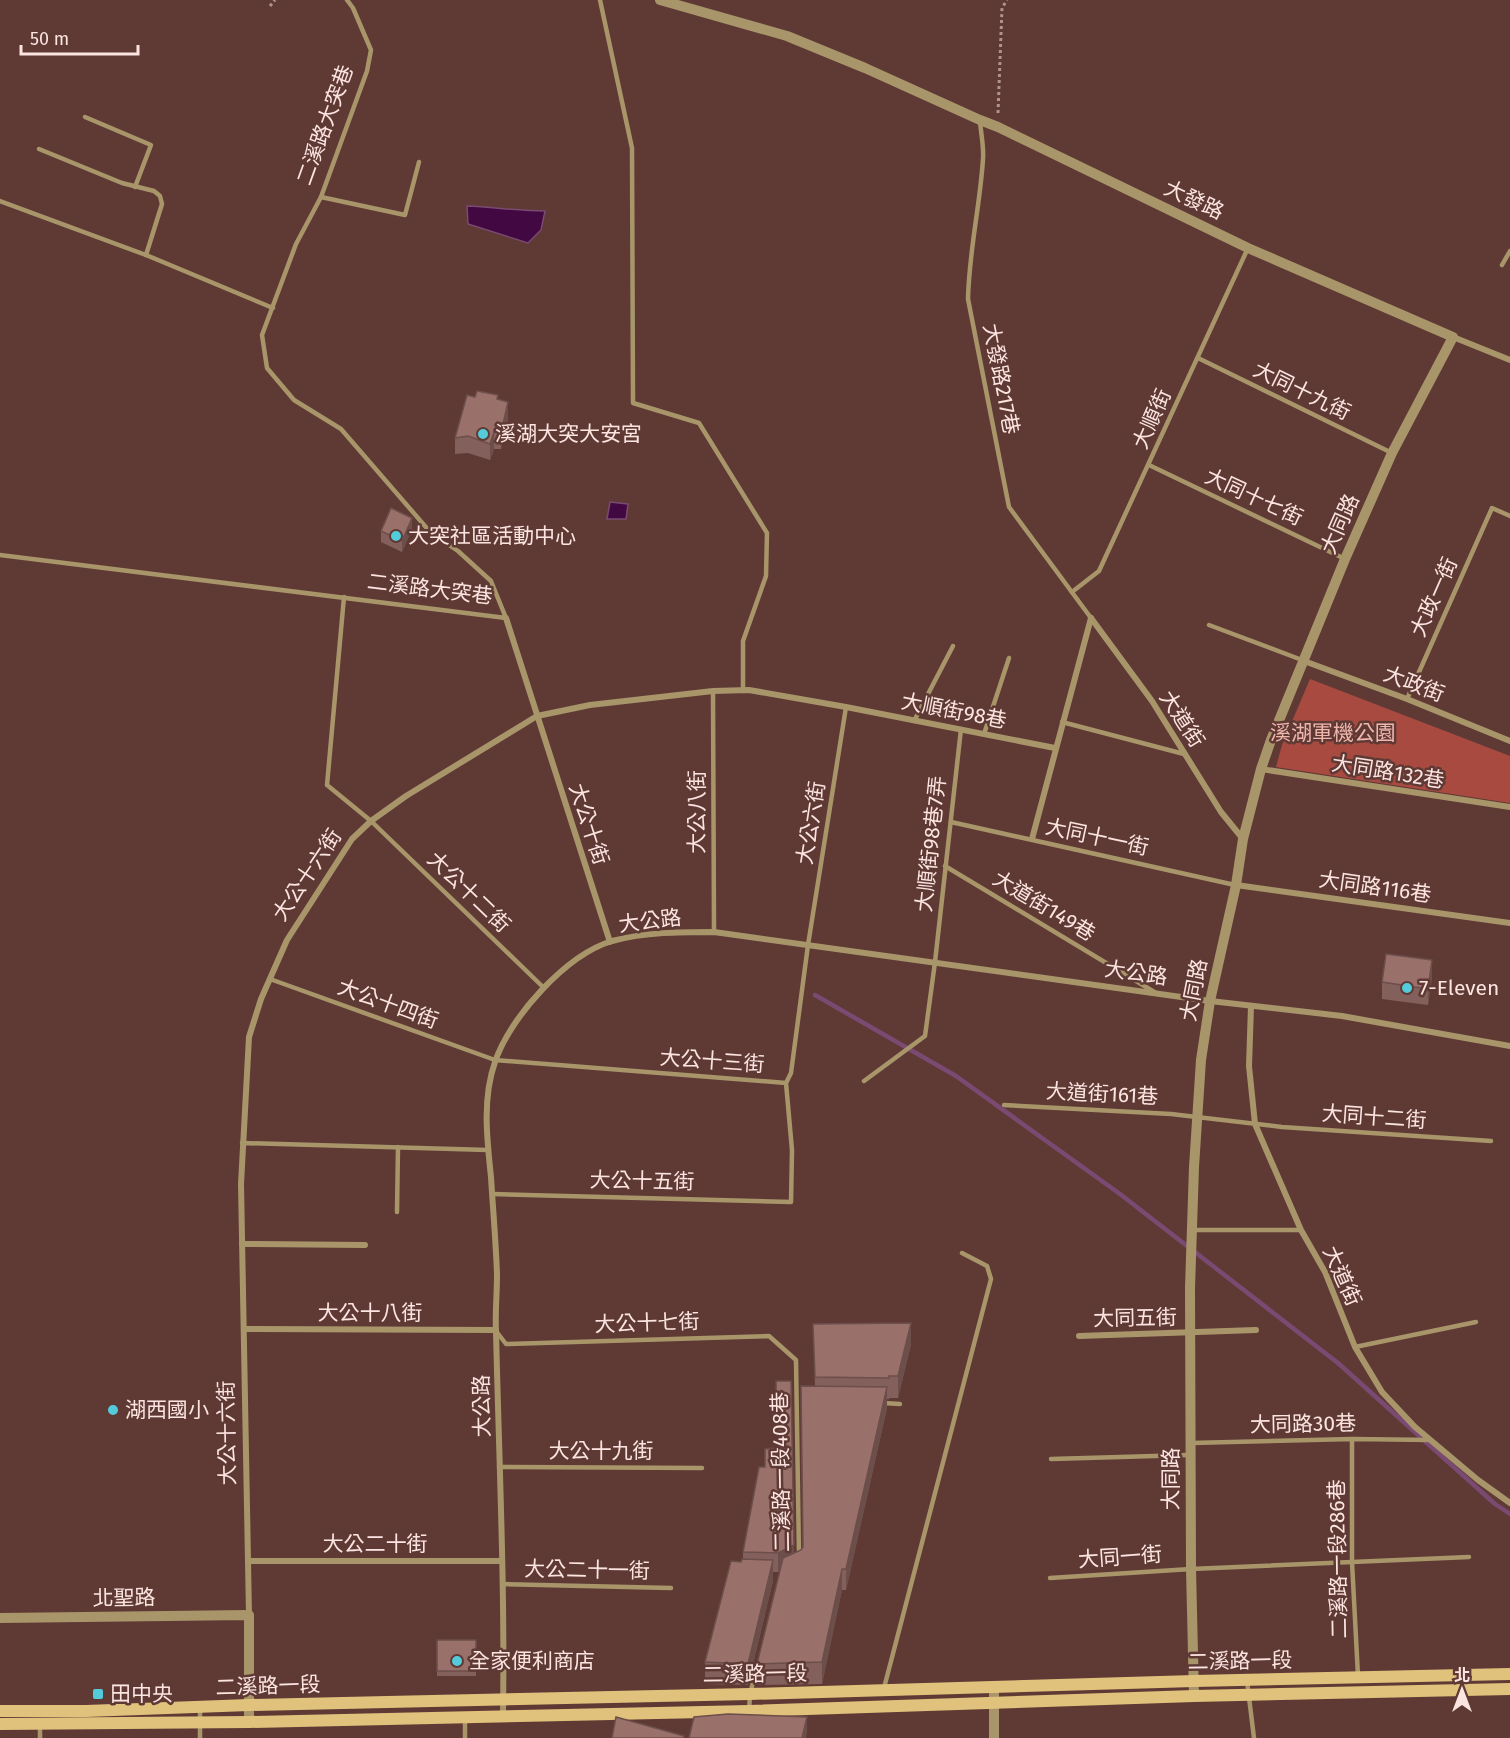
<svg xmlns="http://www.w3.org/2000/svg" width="1510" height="1738" viewBox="0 0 1510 1738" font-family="'Fira Sans','Noto Sans TC',sans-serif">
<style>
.green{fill:#a94a41}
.water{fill:#420842;stroke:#7a4a72;stroke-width:1.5}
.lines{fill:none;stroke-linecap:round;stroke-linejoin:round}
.stream{stroke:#7a4a72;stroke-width:4.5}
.path{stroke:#b0928e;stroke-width:3;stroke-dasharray:3 3;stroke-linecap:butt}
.service{stroke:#a8966a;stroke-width:4.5}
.minor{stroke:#a8966a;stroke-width:6}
.tertiary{stroke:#a8966a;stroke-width:10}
.secondary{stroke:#e0c27c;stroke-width:12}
.wall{fill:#84605c}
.shaded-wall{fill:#6c4e4b}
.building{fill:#9a706b;stroke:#6c4e4b;stroke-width:1.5}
.poi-dot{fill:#53cbdb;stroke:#5f3a35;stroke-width:2}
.labels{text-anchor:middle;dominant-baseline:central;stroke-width:5;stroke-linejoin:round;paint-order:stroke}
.street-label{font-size:21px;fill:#fce4e1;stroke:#5f3a35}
.poi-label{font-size:21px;fill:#fce4e1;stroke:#5f3a35;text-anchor:start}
.park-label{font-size:21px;fill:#efb6ae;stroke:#5f3a35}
</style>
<rect width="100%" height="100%" fill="#5f3a35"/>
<path class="green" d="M1310,679l200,77v47l-234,-36 6,-22z"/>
<g class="water">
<path d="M467,206c26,1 52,5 78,5l-4,19 -13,13 -60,-19z"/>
<path d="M610,502l18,2 -2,15h-19z"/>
</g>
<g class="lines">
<path class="stream" d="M815,995l141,81 164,118 218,169 157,141 15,10"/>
<g class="path">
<path d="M270,6l5,-6"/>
<path d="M998,113l4,-105 5,-8"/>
</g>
<g class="service">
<path d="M600,0l32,148 1,255 66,20 68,110 -1,43 -23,65v50"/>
<path d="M85,117l66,28 -16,42"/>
<path d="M980,121c1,13 4,26 3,38 -3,47 -14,92 -15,140l41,208 82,111"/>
<path d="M39,149l83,34 32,8 6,5 2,8 -16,51"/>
<path d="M321,197l84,18 14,-53"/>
<path d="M0,201l146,54 127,53"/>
<path d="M1502,265l8,-14"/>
<path d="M1198,358l194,95"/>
<path d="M1149,465l196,94"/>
<path d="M0,555l506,63 -15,-37 -33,-30 -27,-18 -90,-104 -47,-29 -27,-32 -5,-33 34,-91 25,-47 46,-126 4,-21 -18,-42 -6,-8"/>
<path d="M1072,592l27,-21 149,-323"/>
<path d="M344,597l-17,188 44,36 172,166"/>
<path d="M1209,625l93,35"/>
<path d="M713,691l1,241"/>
<path d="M1407,699l85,-191 18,8"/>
<path d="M914,721l39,-75"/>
<path d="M1062,722l122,32"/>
<path d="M984,734l25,-76"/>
<path d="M951,822l284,63"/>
<path d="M945,866l211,127"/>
<path d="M270,979l225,81 291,23 5,-10 17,-128 38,-238"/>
<path d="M864,1081l61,-45 10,-74 26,-233"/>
<path d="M1004,1105l167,9 111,13 209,14"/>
<path d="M242,1143l246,7"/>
<path d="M492,1194l299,8 1,-52 -6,-67"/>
<path d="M397,1212l1,-65"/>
<path d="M1192,1230h109"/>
<path d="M496,1331l10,13 263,-8 27,24 3,196"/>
<path d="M1355,1347l121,-25"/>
<path d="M883,1403l17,1"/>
<path d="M1352,1439v123l6,114"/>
<path d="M1191,1443l161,-4 79,1"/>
<path d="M1051,1459l138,-4"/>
<path d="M499,1467l203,1"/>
<path d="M1050,1578l141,-9 278,-12"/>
<path d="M502,1584l169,4"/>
<path d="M1247,1681l7,57"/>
<path d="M884,1688l107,-409 -4,-13 -25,-13"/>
<path d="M200,1708v30"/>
<path d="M749,1711l1,-17 8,-31"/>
<path d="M465,1720v18"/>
<path d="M40,1726v12"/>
</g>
<g class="minor">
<path d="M1453,337l57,23"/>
<path d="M506,618l104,324"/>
<path d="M1091,618l61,83 69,111 22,27"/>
<path d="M1304,661l103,38 103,42"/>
<path d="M1261,769l249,38"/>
<path d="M1032,839l59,-221"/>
<path d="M1236,885l274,38"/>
<path d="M1251,1006l-2,60 6,58 46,106 24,42 30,75 27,45 33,35 63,53 32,23"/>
<path d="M242,1244l123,1"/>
<path d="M245,1329l251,1"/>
<path d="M1079,1336l177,-6"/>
<path d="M248,1561h254"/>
<path d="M249,1615l-8,-431 8,-147 12,-38 26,-59 65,-101 19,-18 35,-25 131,-80 53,-11 123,-14 36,-1 97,17 209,41"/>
<path d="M503,1715c2,-128 -4,-256 -7,-383 -1,-19 1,-38 1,-57 -1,-32 -4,-65 -6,-98 -4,-38 -9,-78 4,-115 15,-45 71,-107 117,-121 34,-9 68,-9 102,-9l496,69 132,15 168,30"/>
</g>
<g class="tertiary">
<path d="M660,0l127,36 78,32 115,52 18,7 250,121 205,89 -61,116 -47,106 -74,181 -10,29 -18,70 -7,46 -26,116 -9,59 -7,107 -4,121 1,281 3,127"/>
<path d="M0,1618l249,-3v107"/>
<path d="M994,1688v50"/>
</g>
<g class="secondary">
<path d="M0,1711h86l163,-6 501,-11 444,-13 316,-7"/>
<path d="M0,1724l249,-2 500,-11 445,-15 316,-7"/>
</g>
</g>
<g class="wall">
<path d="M475,397l23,2 10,20 -7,30h-7l-4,11 -22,-7 -13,1v-16z"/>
<path d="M412,529l-10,23 -21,-10v-11z"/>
<path d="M1432,976l-4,29 -46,-6v-17z"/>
<path d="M813,1324l98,20 -13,54h-9v1h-2v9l-41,182h-4l-20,94 -65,1v-21l23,-92h-7v9l-25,104 -43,-1v-22l36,-100 2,-3v-7l51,1 7,-3 2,-3 12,-161z"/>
<rect x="437" y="1640" width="39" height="36"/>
</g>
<g class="shaded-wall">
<path d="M508,402v17l-7,30v-16z"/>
<path d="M494,432v17l-4,11v-16z"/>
<path d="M412,518v11l-10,23v-11z"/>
<path d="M1432,960v16l-4,29v-16z"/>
<path d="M911,1323v21l-13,54v-22z"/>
<path d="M887,1387v21l-41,182v-21z"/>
<path d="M794,1545v20l-16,7v-19z"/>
<path d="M773,1560v21l-25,104v-21z"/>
<path d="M842,1569v21l-20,94v-22z"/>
<path d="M807,1717v16l-1,5h-4z"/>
</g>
<g class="building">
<path d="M477,391l21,4 -1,4 11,3 -7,31 -7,-1 -4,12 -22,-8 -13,2 12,-43 8,2z"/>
<path d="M391,508l21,10 -10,23 -21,-10z"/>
<path d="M1386,954l46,6 -4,29 -46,-7z"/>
<path d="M911,1323l-13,53h-9v2l-74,-1 -2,-53z"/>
<path d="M776,1381h15l3,164 -16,8 -35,-1 16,-85h6v-18l12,-1z"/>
<path d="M801,1386l86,1 -41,182h-4l-20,93 -65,2 26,-106 18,-8 2,-3z"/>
<path d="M742,1559l31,1 -25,104 -43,-2 26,-101 10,1z"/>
<rect x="437" y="1640" width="39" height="31"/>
<path d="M728,1714l79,3 -5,21h-113l5,-21z"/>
<path d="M616,1717l68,19 -1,2h-71z"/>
</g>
<g class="poi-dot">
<circle cx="483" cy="434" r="6"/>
<circle cx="396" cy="536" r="6"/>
<circle cx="1407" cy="988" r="6"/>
<circle cx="113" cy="1410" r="6"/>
<circle cx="457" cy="1661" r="6"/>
<rect x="92" y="1688" width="12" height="12" rx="3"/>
</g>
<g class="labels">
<g class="street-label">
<text transform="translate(325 125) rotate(-70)">二溪路大突巷</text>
<text transform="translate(1194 200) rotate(25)">大發路</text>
<text transform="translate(1001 379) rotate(79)">大發路217巷</text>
<text transform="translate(1302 391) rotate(26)">大同十九街</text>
<text transform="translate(1152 419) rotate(-66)">大順街</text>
<text transform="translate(1254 497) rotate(25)">大同十七街</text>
<text transform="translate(1340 524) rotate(-66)">大同路</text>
<text transform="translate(430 589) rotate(7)">二溪路大突巷</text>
<text transform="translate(1434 597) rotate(-66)">大政一街</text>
<text transform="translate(1414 684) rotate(21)">大政街</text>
<text transform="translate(954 711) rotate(11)">大順街98巷</text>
<text transform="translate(1182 719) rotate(57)">大道街</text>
<text transform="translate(1388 772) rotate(9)">大同路132巷</text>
<text transform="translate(697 812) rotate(-90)">大公八街</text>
<text transform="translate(811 823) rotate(-81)">大公六街</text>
<text transform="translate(589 824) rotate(72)">大公十街</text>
<text transform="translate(1097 837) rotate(12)">大同十一街</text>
<text transform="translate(931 844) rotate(-84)">大順街98巷7弄</text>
<text transform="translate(307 875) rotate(-56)">大公十六街</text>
<text transform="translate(1375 887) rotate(8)">大同路116巷</text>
<text transform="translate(469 892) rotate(44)">大公十二街</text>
<text transform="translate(1044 906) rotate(31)">大道街149巷</text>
<text transform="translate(650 921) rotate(-7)">大公路</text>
<text transform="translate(1136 973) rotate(8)">大公路</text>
<text transform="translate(1194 990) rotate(-79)">大同路</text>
<text transform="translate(388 1004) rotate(20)">大公十四街</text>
<text transform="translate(712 1061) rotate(4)">大公十三街</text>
<text transform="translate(1102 1094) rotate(3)">大道街161巷</text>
<text transform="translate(1374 1117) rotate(4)">大同十二街</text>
<text transform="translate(642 1181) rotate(1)">大公十五街</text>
<text transform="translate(1342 1276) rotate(66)">大道街</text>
<text x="370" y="1313">大公十八街</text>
<text transform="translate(1135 1318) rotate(-1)">大同五街</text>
<text transform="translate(647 1323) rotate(-2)">大公十七街</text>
<text transform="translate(482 1406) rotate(-91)">大公路</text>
<text transform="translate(1303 1424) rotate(-1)">大同路30巷</text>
<text transform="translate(227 1433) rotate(-91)">大公十六街</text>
<text x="601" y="1451">大公十九街</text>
<text transform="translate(781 1472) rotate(-91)">二溪路一段408巷</text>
<text transform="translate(1171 1479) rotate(-90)">大同路</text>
<text x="375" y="1544">大公二十街</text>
<text transform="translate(1120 1557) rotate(-4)">大同一街</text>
<text transform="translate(1338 1559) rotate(-91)">二溪路一段286巷</text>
<text transform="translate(587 1570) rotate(1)">大公二十一街</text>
<text transform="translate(124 1598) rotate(-1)">北聖路</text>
<text transform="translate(1240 1661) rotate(-1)">二溪路一段</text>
<text transform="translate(755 1674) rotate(-1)">二溪路一段</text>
<text transform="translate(268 1686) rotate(-2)">二溪路一段</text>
</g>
<g class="poi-label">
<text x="495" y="434">溪湖大突大安宮</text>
<text x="408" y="536">大突社區活動中心</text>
<text x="1419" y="988">7-Eleven</text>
<text x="125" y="1410">湖西國小</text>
<text x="469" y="1661">全家便利商店</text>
<text x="110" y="1694">田中央</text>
</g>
<g class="park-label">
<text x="1333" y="733">溪湖軍機公園</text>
</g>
</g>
<g transform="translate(1462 1690)" stroke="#5f3a35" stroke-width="4.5" paint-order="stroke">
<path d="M0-4.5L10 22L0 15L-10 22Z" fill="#fce4e1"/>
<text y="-9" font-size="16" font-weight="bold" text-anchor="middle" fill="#fce4e1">北</text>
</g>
<path d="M21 45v9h117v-9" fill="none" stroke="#fce4e1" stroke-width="3"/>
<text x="30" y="45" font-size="18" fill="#fce4e1" stroke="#5f3a35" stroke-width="4.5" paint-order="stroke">50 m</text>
</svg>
